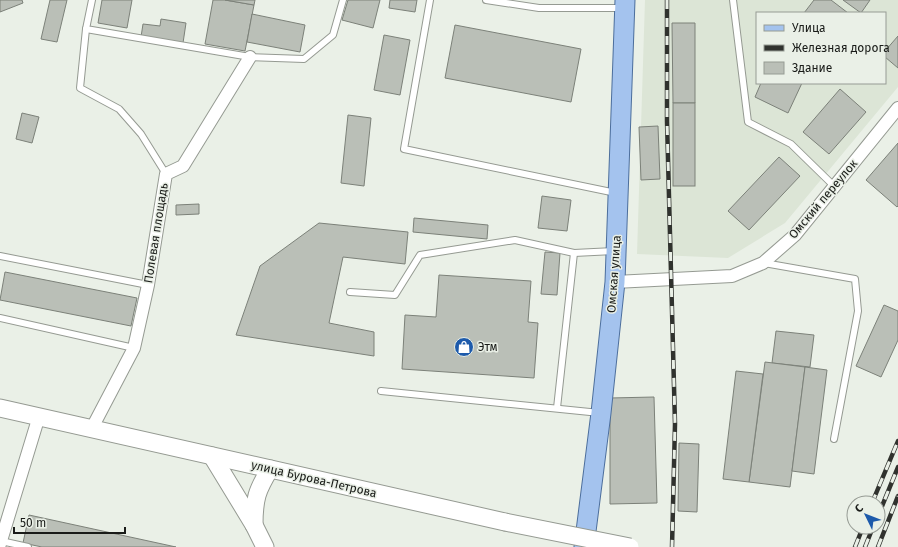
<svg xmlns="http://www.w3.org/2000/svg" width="898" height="547" viewBox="0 0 898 547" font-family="'Fira Sans',sans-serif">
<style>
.built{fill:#dce5d6;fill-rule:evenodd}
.building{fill:#babfb7;stroke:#7c8179}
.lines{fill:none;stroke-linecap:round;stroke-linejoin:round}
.service-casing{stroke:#959a92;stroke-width:8}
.minor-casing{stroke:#959a92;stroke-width:14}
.secondary-casing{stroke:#959a92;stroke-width:19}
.primary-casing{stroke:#4c6e9c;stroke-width:21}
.service{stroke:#fff;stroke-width:6}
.minor{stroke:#fff;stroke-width:12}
.secondary{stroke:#fff;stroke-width:17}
.primary{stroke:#a4c3ee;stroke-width:19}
.rail-casing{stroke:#30322e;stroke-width:4.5}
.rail{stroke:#eaf0e7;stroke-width:3;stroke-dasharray:9;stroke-linecap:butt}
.secondary-bridge-casing{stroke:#959a92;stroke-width:19;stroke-linecap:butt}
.secondary-bridge{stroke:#fff;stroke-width:17}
.labels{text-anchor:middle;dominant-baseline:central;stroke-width:3;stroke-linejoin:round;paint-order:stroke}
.street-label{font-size:12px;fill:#191b18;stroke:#eaf0e7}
.poi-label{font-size:12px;fill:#191b18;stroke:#eaf0e7;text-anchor:start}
</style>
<rect width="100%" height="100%" fill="#eaf0e7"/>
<path class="built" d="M645,0h253v87l-113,136 -57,35 -91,-4zM757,13h128v70h-128z"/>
<g class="building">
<path d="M0,0h22l1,3 -23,9z"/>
<path d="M50,0h17l-10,42 -16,-3z"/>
<path d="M102,0h30l-5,28 -29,-5z"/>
<path d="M213,0h12l29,5 -9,46 -40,-7z"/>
<path d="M225,0h30l-1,5z"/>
<path d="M348,0h32l-7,28 -31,-8z"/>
<path d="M390,0h27l-2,12 -26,-4z"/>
<path d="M814,0h17l17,13h-44z"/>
<path d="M843,0h27l-9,13z"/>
<path d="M252,14l53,11 -5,27 -53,-10z"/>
<path d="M161,19l25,4 -3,20 -42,-6 2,-13 17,2z"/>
<path d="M672,23h23v80h-22z"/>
<path d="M455,25l126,24 -10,53 -126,-24z"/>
<path d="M384,35l26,5 -10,55 -26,-5z"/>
<path d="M898,36v32l-13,-11v-6z"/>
<path d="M761,83h41l-14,30 -33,-16z"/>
<path d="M840,89l26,23 -37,42 -26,-22z"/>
<rect x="673" y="103" width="22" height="83"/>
<path d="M22,113l17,4 -7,26 -16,-4z"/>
<path d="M348,115l23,3 -7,68 -23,-3z"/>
<path d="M658,126l2,53 -19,1 -2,-53z"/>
<path d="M898,143v63l-1,1 -31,-27z"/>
<path d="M779,157l21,19 -51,54 -21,-19z"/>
<path d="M542,196l29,4 -4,31 -29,-3z"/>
<path d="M199,204v10l-23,1v-10z"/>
<path d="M414,218l74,7 -1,14 -74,-7z"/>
<path d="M319,223l89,9 -3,32 -62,-7 -14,66 45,9v24l-138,-21 24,-69z"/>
<path d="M545,252l15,1 -3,42 -16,-1z"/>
<path d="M5,272l132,26 -6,28 -131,-26z"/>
<path d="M439,275l92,6 -3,41 10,1 -4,55 -132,-9 3,-54 31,2z"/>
<path d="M884,305l14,6v29l-17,37 -25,-11z"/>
<path d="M776,331l38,4 -4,32 -38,-4z"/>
<path d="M765,362l40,5 -15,120 -41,-5z"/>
<path d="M805,367l22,3 -13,104 -22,-3z"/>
<path d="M736,371l27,3 -14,108 -26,-3z"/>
<path d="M654,397l3,106 -47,1v-106z"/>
<path d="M679,443l20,1 -2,68 -19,-1z"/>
<path d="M29,515l147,32h-134l-19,-4z"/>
</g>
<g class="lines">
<defs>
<g id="service">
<path d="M92,0l-6,29 164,28 54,2 29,-24 10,-35"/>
<path d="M430,0l-26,149 212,44"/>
<path d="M486,0l53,8h83"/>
<path d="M733,0l15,122 43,22 43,42"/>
<path d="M86,29l-6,59 39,21 22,25 25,40"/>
<path d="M0,256l148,29"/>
<path d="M764,263l91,16 3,32 -24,128"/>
<path d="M350,292l45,3 25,-40 95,-15 59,13 40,-2"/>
<path d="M0,318l134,30"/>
<path d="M381,391l219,22"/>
<path d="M557,408l17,-155"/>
<path d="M1,541l27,6"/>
</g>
<g id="minor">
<path d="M615,282l117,-6 31,-13 32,-28 103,-127"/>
<path d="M92,428l42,-80 14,-63 18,-111 17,-8 67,-109"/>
<path d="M0,544l39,-128"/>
</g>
<g id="secondary">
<path d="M0,408l505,114"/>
<path d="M212,456l42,69 11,22"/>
<path d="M254,525c0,-26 3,-35 16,-56"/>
</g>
<path id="primary" d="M584,547l17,-134 14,-131 10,-282"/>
</defs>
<use href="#service" class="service-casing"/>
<use href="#minor" class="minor-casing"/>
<use href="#secondary" class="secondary-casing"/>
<use href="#primary" class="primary-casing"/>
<use href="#service" class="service"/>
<use href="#minor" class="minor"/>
<use href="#secondary" class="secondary"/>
<use href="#primary" class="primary"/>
<defs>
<g id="rail">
<path d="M667,0v121l8,303 -3,123"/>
<path d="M872,503l26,-62"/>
<path d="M878,516l20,-49"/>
<path d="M855,547l8,-20"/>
<path d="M865,547l8,-20"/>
<path d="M878,547l20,-51"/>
</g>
</defs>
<use href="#rail" class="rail-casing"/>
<use href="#rail" class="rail"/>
<defs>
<path id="secondary-bridge" d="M505,522l125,25"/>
</defs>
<use href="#secondary-bridge" class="secondary-bridge-casing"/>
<use href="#secondary-bridge" class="secondary-bridge"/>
</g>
<defs>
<symbol id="shop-disc" viewBox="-11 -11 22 22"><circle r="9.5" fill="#1d5aab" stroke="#eaf0e7"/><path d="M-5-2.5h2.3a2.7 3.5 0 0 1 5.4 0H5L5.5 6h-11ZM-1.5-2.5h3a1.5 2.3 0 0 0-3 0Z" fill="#fff"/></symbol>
</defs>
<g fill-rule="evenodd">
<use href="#shop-disc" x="453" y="336" width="22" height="22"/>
</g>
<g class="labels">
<g class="street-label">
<text transform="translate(823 199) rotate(-50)">Омский переулок</text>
<text transform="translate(156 233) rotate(-81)">Полевая площадь</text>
<text transform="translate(614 274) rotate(-86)">Омская улица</text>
<text transform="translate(314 479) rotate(13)">улица Бурова-Петрова</text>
</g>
<g class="poi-label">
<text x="478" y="347">Этм</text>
</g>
</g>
<rect x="756" y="12" width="130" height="72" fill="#eaf0e7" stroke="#969b94"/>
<rect x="764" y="25" width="20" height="6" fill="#a4c3ee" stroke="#969b94"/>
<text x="792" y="32" font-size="12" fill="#191b18">Улица</text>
<rect x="764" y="45" width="20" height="6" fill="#30322e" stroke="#969b94"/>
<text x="792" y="52" font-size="12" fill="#191b18">Железная дорога</text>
<rect x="764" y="62" width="20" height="12" fill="#babfb7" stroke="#969b94"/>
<text x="792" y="72" font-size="12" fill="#191b18">Здание</text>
<g transform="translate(866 515) rotate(313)"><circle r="19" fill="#eaf0e7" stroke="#969b94"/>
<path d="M0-3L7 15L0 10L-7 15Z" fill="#1d5aab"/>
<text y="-6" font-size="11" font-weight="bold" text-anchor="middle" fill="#191b18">С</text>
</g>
<path d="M14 527v6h111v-6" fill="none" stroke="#191b18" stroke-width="2"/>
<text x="20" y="527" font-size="12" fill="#191b18" stroke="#eaf0e7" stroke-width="3" paint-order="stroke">50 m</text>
</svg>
